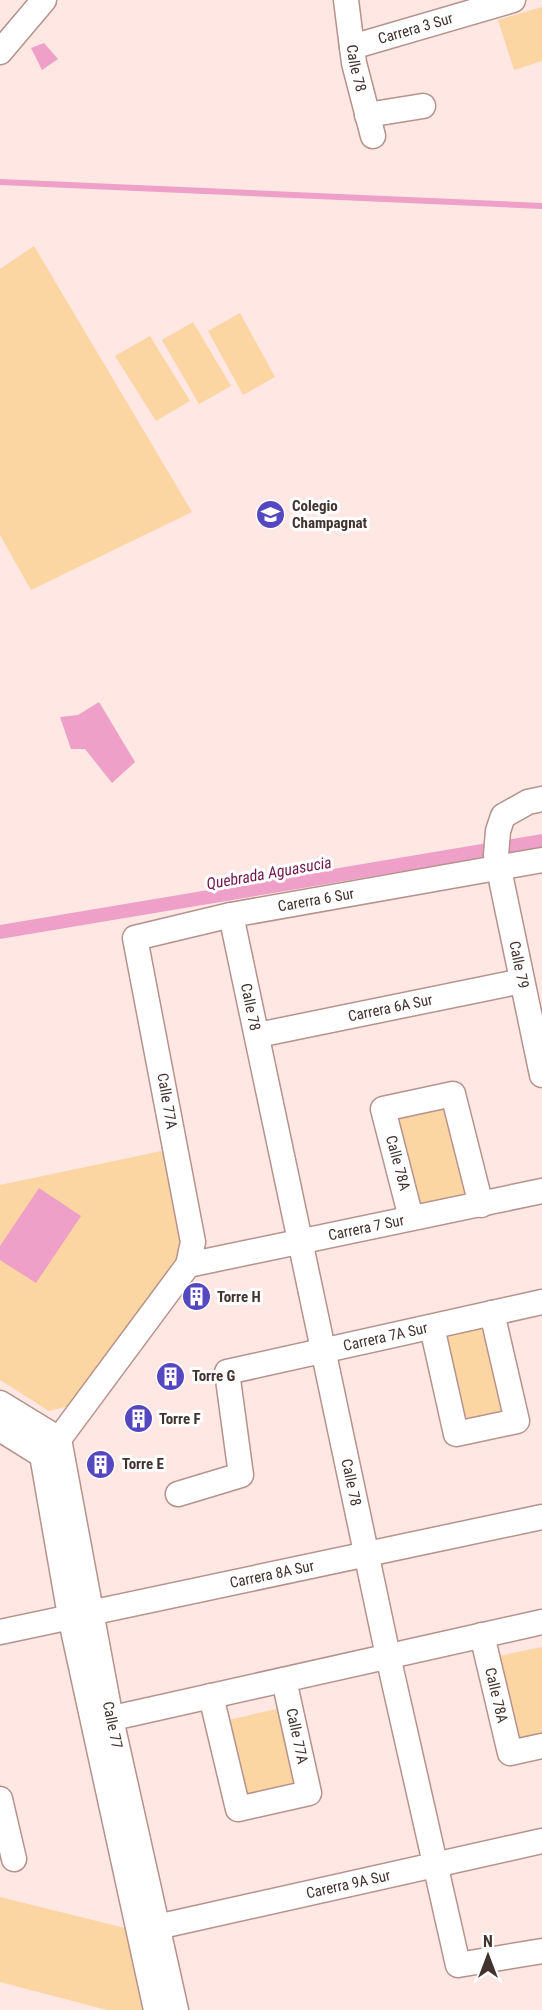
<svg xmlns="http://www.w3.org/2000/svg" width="542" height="2010" viewBox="0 0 542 2010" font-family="'Roboto Condensed',sans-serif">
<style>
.green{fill:#fbd5a2}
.water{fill:#eea0c8}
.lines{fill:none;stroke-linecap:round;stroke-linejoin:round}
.stream{stroke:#eea0c8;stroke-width:6}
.minor-casing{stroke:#b6928c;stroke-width:27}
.minor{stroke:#fff;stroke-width:24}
.labels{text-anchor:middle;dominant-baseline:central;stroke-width:6;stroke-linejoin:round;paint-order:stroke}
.street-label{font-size:15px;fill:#423330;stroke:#fff}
.poi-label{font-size:15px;font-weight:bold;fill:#423330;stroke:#fff;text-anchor:start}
.water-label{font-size:16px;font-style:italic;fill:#70164e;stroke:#fff}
</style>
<rect width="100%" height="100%" fill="#ffe7e3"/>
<g class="green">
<path d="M542,7v54l-28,9 -16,-50z"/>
<path d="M34,246l158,266 -161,78 -31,-55v-266z"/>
<path d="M240,313l35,64 -32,18 -35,-64z"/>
<path d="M193,322l38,64 -32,18 -37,-64z"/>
<path d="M150,336l40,65 -34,20 -41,-65z"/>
<path d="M452,1096l24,101 -58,14 -30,-101z"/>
<path d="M171,1149l15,96 -105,158 -32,8 -49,-31v-195z"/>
<path d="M492,1326l22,92 -55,11 -22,-92z"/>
<path d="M542,1647v99l-32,7 -21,-95z"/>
<path d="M290,1706l19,87 -71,16 -19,-87z"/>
<path d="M0,1897l129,32 13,81h-35l-107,-28z"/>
</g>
<g class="water">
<path d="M44,43l14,16 -16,11 -11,-22z"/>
<path d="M99,702l36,60 -23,21 -27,-34h-14l-11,-32 18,-2z"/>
<path d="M542,834v14l-542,91v-14z"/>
<path d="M39,1188l42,28 -45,67 -36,-23v-14z"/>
</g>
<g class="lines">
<path class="stream" d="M0,182l542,24"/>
<defs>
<g id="minor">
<path id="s1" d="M346,0l8,63 19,73"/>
<path id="s2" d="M352,47l161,-47"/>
<path d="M0,52l44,-52"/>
<path d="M367,115l56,-9"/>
<path id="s3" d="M542,799l-14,3 -25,14 -5,15 -2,24 46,220"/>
<path id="s4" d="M231,915l157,741 70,309 84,-14"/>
<path id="s5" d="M258,1035l264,-54"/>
<path d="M411,1218l-28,-109 70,-15 28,111"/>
<path id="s6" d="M188,1265l354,-74"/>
<path d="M432,1327l24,107 61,-13 -25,-108"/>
<path d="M0,1403l59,36"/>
<path d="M0,1429l42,26"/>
<path id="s7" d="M59,1439l52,280 65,291"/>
<path id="s8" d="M42,1455l17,-16 129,-174 5,-23 -58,-304 96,-23 311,-55"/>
<path d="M42,1455l28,161 86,394"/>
<path id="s9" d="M178,1494l63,-19 -14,-103 315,-70"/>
<path id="s10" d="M0,1632l542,-115"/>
<path id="s11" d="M482,1635l28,118 32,-7"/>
<path d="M211,1696l27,113 71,-16 -25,-113"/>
<path d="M95,1722l447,-100"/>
<path d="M0,1799l14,60"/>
<path id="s12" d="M157,1927l385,-86"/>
</g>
</defs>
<use href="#minor" class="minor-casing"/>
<use href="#minor" class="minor"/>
</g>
<defs>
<symbol id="school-disc" viewBox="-11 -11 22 22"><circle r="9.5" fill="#5547bf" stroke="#fff"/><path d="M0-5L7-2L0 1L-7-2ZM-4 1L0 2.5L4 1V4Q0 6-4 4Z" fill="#fff"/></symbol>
<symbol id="building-disc" viewBox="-11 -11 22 22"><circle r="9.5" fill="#5547bf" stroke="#fff"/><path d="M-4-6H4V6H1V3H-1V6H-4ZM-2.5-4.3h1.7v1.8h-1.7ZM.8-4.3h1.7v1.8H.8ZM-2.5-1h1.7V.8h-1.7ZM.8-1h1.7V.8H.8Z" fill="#fff"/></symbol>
</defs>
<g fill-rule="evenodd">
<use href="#school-disc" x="254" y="498" width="33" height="33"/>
<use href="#building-disc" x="180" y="1280" width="33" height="33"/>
<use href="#building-disc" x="154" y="1360" width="33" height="33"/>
<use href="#building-disc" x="122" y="1402" width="33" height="33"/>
<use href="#building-disc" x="84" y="1448" width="33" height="33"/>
</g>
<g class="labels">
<g class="street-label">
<text stroke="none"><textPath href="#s2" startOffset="66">Carrera 3 Sur</textPath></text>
<text stroke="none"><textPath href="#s1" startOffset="69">Calle 78</textPath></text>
<text stroke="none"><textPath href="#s8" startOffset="758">Carerra 6 Sur</textPath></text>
<text stroke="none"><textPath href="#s3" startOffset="195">Calle 79</textPath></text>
<text stroke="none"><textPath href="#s4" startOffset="94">Calle 78</textPath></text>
<text stroke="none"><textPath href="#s5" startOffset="135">Carrera 6A Sur</textPath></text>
<text transform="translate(167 1101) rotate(80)">Calle 77A</text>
<text transform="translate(398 1163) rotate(75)">Calle 78A</text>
<text stroke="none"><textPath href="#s6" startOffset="182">Carrera 7 Sur</textPath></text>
<text stroke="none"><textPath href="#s9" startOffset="332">Carrera 7A Sur</textPath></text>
<text stroke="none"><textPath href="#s4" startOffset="580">Calle 78</textPath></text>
<text stroke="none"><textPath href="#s10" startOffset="278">Carrera 8A Sur</textPath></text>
<text stroke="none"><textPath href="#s11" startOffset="62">Calle 78A</textPath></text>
<text stroke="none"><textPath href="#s7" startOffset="291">Calle 77</textPath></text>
<text transform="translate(297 1736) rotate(78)">Calle 77A</text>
<text stroke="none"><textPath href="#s12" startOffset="196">Carerra 9A Sur</textPath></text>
</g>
<g class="poi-label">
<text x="292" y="506">Colegio<tspan x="292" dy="17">Champagnat</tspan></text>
<text x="217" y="1297">Torre H</text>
<text x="192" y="1376">Torre G</text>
<text x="159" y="1419">Torre F</text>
<text x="122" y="1464">Torre E</text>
</g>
<g class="water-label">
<text transform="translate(269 873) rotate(-10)">Quebrada Aguasucia</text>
</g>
</g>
<g transform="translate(488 1956)" stroke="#ffffff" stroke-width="4.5" paint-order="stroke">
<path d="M0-4.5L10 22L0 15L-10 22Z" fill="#423330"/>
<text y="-9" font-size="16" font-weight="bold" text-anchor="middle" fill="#423330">N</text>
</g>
</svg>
